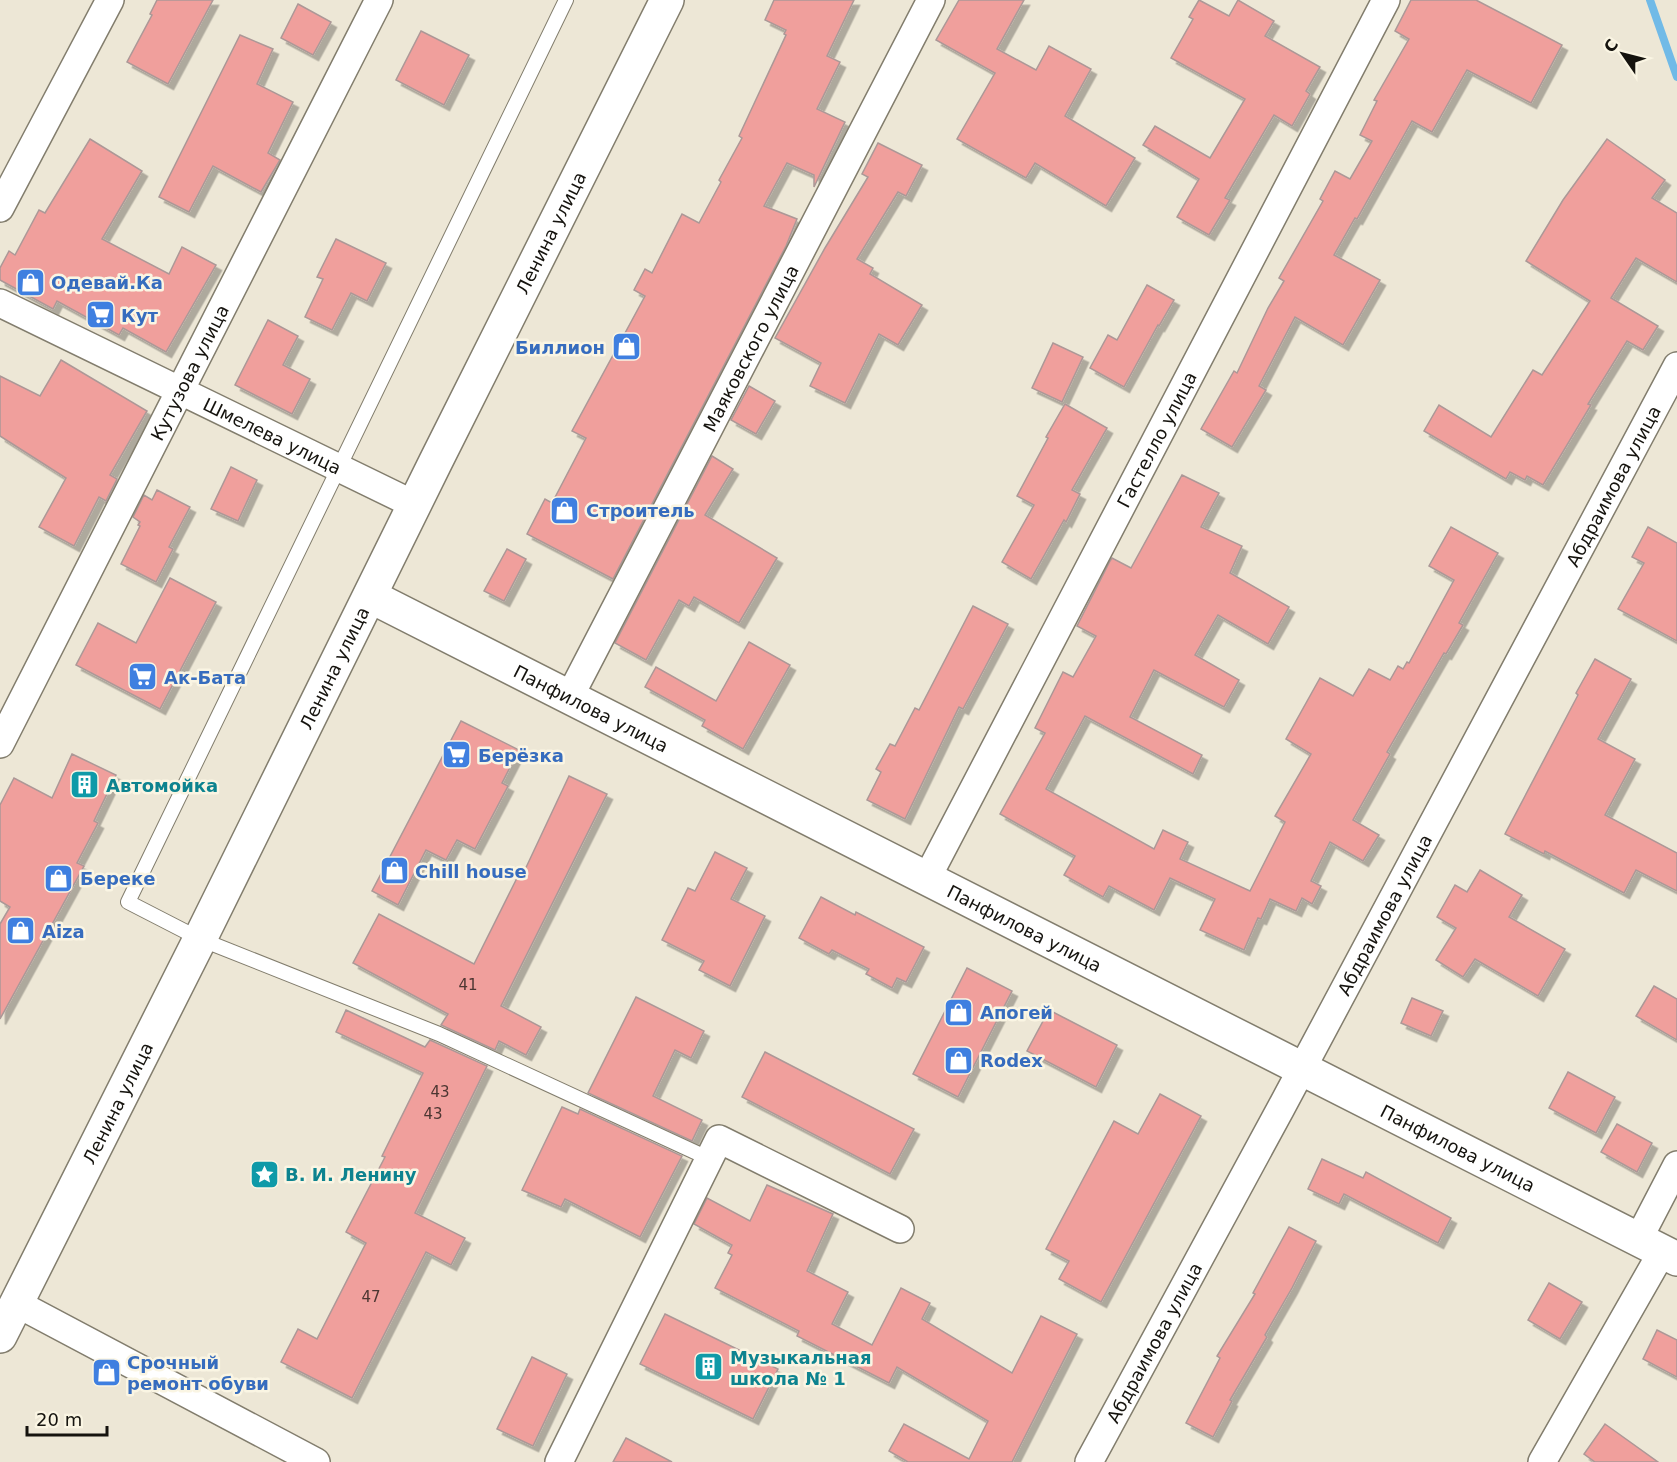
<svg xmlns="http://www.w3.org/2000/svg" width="1677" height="1462" viewBox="0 0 1677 1462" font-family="'DejaVu Sans',sans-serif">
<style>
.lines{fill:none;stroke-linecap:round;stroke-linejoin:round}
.stream{stroke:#71bae7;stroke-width:8}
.building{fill:#f09f9c;stroke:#ac9897;stroke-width:1.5;filter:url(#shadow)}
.lane-casing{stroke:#827d6d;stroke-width:16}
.street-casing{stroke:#827d6d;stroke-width:30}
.secondary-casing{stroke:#827d6d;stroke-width:36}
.primary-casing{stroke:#827d6d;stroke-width:36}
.lane{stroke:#fff;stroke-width:14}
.street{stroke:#fff;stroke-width:27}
.secondary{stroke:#fff;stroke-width:33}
.primary{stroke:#fff;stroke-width:33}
.labels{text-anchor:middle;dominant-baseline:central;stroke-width:5;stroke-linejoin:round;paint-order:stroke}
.number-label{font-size:15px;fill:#4c3632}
.street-label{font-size:18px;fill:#15130e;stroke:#faf5e3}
.shop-label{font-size:18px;font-weight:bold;fill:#366cbe;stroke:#faf5e3;text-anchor:start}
.culture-label{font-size:18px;font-weight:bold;fill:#0d838f;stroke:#faf5e3;text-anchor:start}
</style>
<defs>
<filter id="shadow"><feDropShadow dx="5.5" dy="5.5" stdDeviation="0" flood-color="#0004"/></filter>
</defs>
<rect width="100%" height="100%" fill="#ede7d6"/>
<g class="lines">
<path class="stream" d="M1650,0l27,77"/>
</g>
<g class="building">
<path d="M157,0h56l-45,84 -41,-22 25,-47 -2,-1z"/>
<path d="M774,0h80l-27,56 13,6 -23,47 28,13 -31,65v-12l-27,-12 -23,43 33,13 -11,27 -173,333 -86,-45 18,-35 7,4 34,-65 -14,-7 73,-135 -11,-6 11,-21 7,4 30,-59 17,9 22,-41 -2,-2 23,-42 -3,-2 47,-101 -2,-1 2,-4 -21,-10z"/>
<path d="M959,0h65l-27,49 39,21 13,-24 42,23 -26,47 70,42 -29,48 -71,-43 -9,15 -69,-39 38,-66 -59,-33z"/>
<path d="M1199,0l30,16 9,-16 36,21 -9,15 55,31 -14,24 4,3 -18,32 -18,-11 -49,83 5,2 -21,35 -32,-18 22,-38 -56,-34 12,-19 55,32 35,-59 -74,-41 22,-39 -4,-2z"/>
<path d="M1411,0h65l86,45 -31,58 -64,-33 -35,62 -20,-11 -55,98 -2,-1 -21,37 46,25 -37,65 -48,-28 -36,69 7,4 -34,57 -31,-18 33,-58 3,2 31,-65 16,-27 -5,-3 44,-77 -3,-2 15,-28 15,8 22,-38 -12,-6 17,-34 -3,-1 35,-61 -14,-8z"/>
<path d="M298,4l33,18 -18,33 -32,-17z"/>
<path d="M421,31l48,24 -25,50 -48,-25z"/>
<path d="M240,35l33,14 -16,35 36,18 -25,51 12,7 -19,32 -48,-26 -24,46 -30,-15z"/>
<path d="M90,139l52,32 -40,68 67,35 13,-27 34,18 -50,87 -43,-24 -4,7 -62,-34 -4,8 -53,-29v-12l9,-17 6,4 24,-45 6,3z"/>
<path d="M1607,139l58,41 -13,18 25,15v69l-41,-24 -25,40 47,28 -15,24 -16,-9 -39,63 3,1 -48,80 -16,-9 -2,4 -15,-8 -4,7 -82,-48 15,-26 52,32 42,-67 9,5 48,-74 -64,-40 37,-61z"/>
<path d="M878,143l44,22 -16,31 -8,-4 -41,67 16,9 -3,6 52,31 -24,40 -19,-11 -34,69 -35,-17 11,-23 -46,-25 50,-90 43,-71 -6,-3z"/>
<path d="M336,239l50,24 -19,38 -16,-8 -19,37 -27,-13 18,-38 -6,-2z"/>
<path d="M1147,285l27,15 -15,26 -1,-1 -34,62 -34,-19 18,-33 9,5z"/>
<path d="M268,320l30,16 -15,29 27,14 -18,35 -57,-29z"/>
<path d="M1053,343l30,14 -21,45 -30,-14z"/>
<path d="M61,360l86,51 -37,64 7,4 -11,22 -7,-4 -25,49 -35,-19 27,-49 -66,-42v-60l40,20z"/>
<path d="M749,386l26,15 -19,33 -25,-14z"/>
<path d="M1065,404l42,24 -35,62 8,4 -14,28 -2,-2 -33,59 -29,-17 32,-57 -17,-9 31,-58 -2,-1z"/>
<path d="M712,456l21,13 -28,46 72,43 -38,65 -45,-26 -5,9 -10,-6 -33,60 -31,-17z"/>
<path d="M231,467l26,13 -19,41 -27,-12z"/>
<path d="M1182,475l37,18 -18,34 41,19 -12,27 59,34 -21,37 -50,-29 -23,40 44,25 -15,27 -70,-37 -24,47 72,38 -9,19 -108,-58 -39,73 108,60 9,-19 25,12 -8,17 70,32 35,-69 -10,-6 36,-62 -25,-15 34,-61 33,18 16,-27 21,11 8,-14 5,3 4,-7 2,1 45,-83 -25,-14 22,-39 47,26 -39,70 4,2 -17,29 -2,-1 -57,99 3,2 -37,66 26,15 -16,26 -33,-19 -19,39 10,5 -9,18 -10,-6 -6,13 -26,-12 -9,20 -3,-1 -14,32 -44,-20 15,-31 -45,-21 -16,32 -45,-24 -6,11 -39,-22 11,-19 -75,-42 45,-81 -10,-5 28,-56 10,5 23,-41 -19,-10 33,-65 2,-3 19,10z"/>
<path d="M157,490l33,17 -21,40 4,2 -17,33 -35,-18 19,-38 -2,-1 2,-3 -7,-5 11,-22 8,5z"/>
<path d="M1648,527l29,16v98l-59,-32 26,-46 -12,-6z"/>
<path d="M507,549l19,10 -22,42 -20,-10z"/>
<path d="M170,578l46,24 -56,107 -84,-44 22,-42 38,20z"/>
<path d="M973,606l35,18 -45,85 -4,-2 -54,112 -38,-19 14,-28 -5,-3 14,-25 5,2 20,-38 4,2z"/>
<path d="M749,642l41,23 -47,84 -41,-23 3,-6 -60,-33 11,-20 60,34z"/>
<path d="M1595,659l36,20 -33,60 37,20 -30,56 72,38v38l-41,-21 -12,23 -79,-42 -1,3 -39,-20 73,-139 -2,-2z"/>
<path d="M461,721l58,29 -17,33 6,3 -33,63 -18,-9 -11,20 -20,-10 -28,55 -26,-14z"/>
<path d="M72,754l44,21 -22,46 4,2 -21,40 7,3 -84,153v-95l10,-17 -10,-6v-96l14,-27 38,20z"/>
<path d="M569,776l38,18 -106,212 40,21 -15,28 -27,-14 -4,9 -54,-25 7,-11 -95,-51 26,-49 95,50 45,-90 3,2z"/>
<path d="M715,852l32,16 -16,31 34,17 -35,70 -31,-16 5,-9 -42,-21 26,-52 7,3z"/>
<path d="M1480,870l42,25 -13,22 56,32 -27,47 -63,-37 -12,18 -27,-17 20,-32 -19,-11 18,-32 12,7z"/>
<path d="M821,897l34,18 1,-3 68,35 -18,35 -9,-4 -5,10 -26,-14 3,-5 -37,-19 -3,4 -30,-16z"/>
<path d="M967,968l45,23 -54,106 -45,-23z"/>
<path d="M1654,986l23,13v41l-41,-24z"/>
<path d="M636,997l68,34 -13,27 -16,-8 -22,46 49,24 -10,21 -104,-48z"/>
<path d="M1412,998l31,13 -12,25 -30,-13z"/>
<path d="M346,1010l79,37 5,-7 57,26 -72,147 50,25 -14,27 -25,-13 -74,146 -71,-36 17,-33 19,10 49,-96 -20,-11 39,-75 -3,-1 41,-83 -87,-41z"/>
<path d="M1049,1010l68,35 -21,42 -69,-36z"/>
<path d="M765,1052l149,77 -24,45 -148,-77z"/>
<path d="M1568,1072l47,25 -19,36 -47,-25z"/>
<path d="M1160,1094l41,22 -100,186 -42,-23 10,-18 -23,-12 68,-128 24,13z"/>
<path d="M562,1107l16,7 2,-5 102,47 -42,81 -75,-38 -4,8 -39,-17z"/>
<path d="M1617,1124l35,19 -15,29 -36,-20z"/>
<path d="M1322,1159l41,19 3,-6 85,46 -13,25 -94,-49 -5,10 -31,-15z"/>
<path d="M767,1185l66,29 -26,57 41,21 -16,32 40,21 29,-57 29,15 -8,16 90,54 29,-57 36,18 -65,128h-104l-19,-11 15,-27 65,35 19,-38 -91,-54 -8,16 -92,-47 2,-5 -84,-43 17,-33 -4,-2 4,-8 -38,-21 13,-26 43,23z"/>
<path d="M1289,1227l27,14 -24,47 -27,47 2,2 -37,63 2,1 -19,36 -27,-14 34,-65 -3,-2 38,-62 -2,-1z"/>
<path d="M1549,1283l33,19 -22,37 -32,-19z"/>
<path d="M665,1314l113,55 -25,50 -113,-55z"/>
<path d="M1657,1330l20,10v37l-34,-18z"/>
<path d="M532,1357l35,17 -34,72 -36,-17z"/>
<path d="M1605,1424l53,38h-63l-11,-8z"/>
<path d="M626,1438l46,24h-59z"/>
</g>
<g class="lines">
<defs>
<path id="lane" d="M566,0l-438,902 72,37 239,95 271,125"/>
<g id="street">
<path d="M0,208l110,-208"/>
<path id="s1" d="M0,303l415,202"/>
<path id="s2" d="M570,696l361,-696"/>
<path id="s3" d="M0,744l379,-744"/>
<path id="s4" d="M927,878l459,-878"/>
<path d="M1638,1240l39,-75"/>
<path d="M16,1303l300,159"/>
<path d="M559,1462l160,-323 181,90"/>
<path id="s5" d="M1089,1462l192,-354 396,-742"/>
<path d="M1542,1462l120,-210"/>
</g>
<g id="secondary">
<path id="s6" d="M370,596l1307,663"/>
</g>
<g id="primary">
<path id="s7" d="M0,1336l200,-397 236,-478 231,-461"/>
</g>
</defs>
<use href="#lane" class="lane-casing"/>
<use href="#street" class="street-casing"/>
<use href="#secondary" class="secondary-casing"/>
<use href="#primary" class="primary-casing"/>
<use href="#lane" class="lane"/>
<use href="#street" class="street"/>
<use href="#secondary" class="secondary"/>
<use href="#primary" class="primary"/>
</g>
<defs>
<symbol id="shop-square" viewBox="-11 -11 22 22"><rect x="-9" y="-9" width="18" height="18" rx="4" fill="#3f7fe0" stroke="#faf5e3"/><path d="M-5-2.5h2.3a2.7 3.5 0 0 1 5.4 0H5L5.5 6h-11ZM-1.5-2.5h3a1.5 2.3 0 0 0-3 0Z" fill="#fff"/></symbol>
<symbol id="supermarket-square" viewBox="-11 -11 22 22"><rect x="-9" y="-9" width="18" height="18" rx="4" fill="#3f7fe0" stroke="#faf5e3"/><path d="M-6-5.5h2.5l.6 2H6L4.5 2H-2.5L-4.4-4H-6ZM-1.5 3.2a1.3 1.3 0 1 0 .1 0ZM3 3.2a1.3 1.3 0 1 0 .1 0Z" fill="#fff"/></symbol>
<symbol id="building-square" viewBox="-11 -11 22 22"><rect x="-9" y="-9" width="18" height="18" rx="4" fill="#0f9aa8" stroke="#faf5e3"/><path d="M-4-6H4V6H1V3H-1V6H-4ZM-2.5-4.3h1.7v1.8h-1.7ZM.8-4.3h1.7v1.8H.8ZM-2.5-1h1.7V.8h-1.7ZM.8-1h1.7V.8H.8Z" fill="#fff"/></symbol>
<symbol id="sight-square" viewBox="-11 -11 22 22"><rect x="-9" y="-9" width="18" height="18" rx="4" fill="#0f9aa8" stroke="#faf5e3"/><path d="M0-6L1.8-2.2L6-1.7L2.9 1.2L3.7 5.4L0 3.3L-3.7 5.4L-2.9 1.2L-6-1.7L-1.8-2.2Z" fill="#fff"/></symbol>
</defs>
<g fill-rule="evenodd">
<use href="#shop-square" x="14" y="266" width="33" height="33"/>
<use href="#supermarket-square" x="84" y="298" width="33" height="33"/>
<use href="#shop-square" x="610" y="330" width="33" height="33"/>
<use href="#shop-square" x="548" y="494" width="33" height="33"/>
<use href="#supermarket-square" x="126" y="660" width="33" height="33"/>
<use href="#supermarket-square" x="440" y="738" width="33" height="33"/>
<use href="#building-square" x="68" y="768" width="33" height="33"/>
<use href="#shop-square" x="378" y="854" width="33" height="33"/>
<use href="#shop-square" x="42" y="862" width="33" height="33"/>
<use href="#shop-square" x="4" y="914" width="33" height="33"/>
<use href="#shop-square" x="942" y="996" width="33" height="33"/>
<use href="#shop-square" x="942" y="1044" width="33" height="33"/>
<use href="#sight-square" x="248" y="1158" width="33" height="33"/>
<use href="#building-square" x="692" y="1350" width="33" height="33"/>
<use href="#shop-square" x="90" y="1356" width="33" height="33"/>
</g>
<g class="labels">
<g class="number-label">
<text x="468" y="985">41</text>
<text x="440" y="1092">43</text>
<text x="433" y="1114">43</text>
<text x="371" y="1297">47</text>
</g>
<g class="street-label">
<text stroke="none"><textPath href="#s7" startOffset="1233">Ленина улица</textPath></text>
<text stroke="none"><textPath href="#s2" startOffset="392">Маяковского улица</textPath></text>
<text stroke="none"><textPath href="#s3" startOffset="417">Кутузова улица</textPath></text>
<text stroke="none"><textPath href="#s1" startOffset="303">Шмелева улица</textPath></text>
<text stroke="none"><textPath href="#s4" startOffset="495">Гастелло улица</textPath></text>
<text stroke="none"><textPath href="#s5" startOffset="1108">Абдраимова улица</textPath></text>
<text stroke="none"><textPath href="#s7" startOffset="747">Ленина улица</textPath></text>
<text stroke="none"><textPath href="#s6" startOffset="248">Панфилова улица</textPath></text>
<text stroke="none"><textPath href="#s5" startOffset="622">Абдраимова улица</textPath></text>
<text stroke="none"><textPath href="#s6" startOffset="734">Панфилова улица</textPath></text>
<text stroke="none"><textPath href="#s7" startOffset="261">Ленина улица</textPath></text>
<text stroke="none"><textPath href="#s6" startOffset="1220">Панфилова улица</textPath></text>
<text stroke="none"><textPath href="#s5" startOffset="136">Абдраимова улица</textPath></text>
</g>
<g class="shop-label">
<text x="51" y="282">Одевай.Ка</text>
<text x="121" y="315">Кут</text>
<text x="605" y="347" text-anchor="end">Биллион</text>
<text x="586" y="510">Строитель</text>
<text x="164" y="677">Ак-Бата</text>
<text x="478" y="755">Берёзка</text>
<text x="415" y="871">Chill house</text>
<text x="80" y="878">Береке</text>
<text x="42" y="931">Aiza</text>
<text x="980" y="1012">Апогей</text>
<text x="980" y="1060">Rodex</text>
<text x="127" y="1362">Срочный<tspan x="127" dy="21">ремонт обуви</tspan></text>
</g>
<g class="culture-label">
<text x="106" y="785">Автомойка</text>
<text x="285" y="1174">В. И. Ленину</text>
<text x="730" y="1357">Музыкальная<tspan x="730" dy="21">школа № 1</tspan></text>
</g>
</g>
<g transform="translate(1623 54) rotate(305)" stroke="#faf5e3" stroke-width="4.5" paint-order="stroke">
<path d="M0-4.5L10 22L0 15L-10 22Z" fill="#15130e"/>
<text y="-9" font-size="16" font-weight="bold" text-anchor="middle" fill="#15130e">С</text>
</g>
<path d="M27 1426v9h80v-9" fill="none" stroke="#15130e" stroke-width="3"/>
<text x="36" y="1426" font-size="18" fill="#15130e" stroke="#faf5e3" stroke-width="4.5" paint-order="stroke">20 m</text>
</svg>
